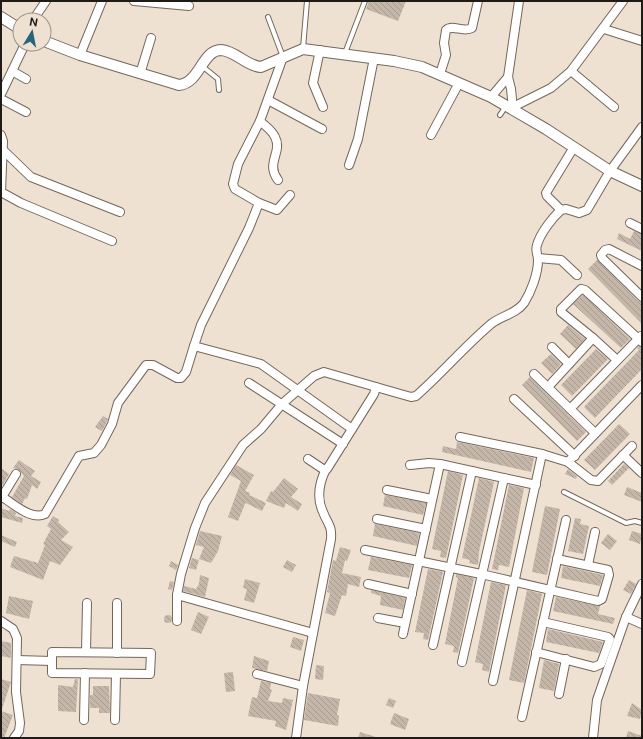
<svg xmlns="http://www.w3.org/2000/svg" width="643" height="739" viewBox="0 0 643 739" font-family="'Public Sans',sans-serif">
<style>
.building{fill:url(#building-back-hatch)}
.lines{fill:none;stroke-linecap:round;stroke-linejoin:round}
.service-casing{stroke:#74675a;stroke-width:6}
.minor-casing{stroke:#74675a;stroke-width:10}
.tertiary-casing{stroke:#74675a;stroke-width:12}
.service{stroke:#fff;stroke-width:4}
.minor{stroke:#fff;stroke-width:8}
.tertiary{stroke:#fff;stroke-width:10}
</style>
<defs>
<pattern id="building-back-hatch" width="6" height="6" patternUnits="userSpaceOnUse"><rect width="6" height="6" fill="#c4b6a8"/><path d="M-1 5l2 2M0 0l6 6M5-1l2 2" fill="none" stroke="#a89c90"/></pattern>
</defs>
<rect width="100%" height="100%" fill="#efe1d2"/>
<g class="building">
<path d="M369,1h37l-8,20 -32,-12z"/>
<path d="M634,231l8,3v17l-25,-12 2,-6 11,6z"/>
<path d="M597,260l41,41 4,1v22l-54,-55z"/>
<path d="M583,295l47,44 -9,9 -48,-44z"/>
<path d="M568,325l17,14 -9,10 -16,-15z"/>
<path d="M639,346l3,1v22l-47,49 -11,-11 55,-57 -2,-2z"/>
<path d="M596,349l12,10 -36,37 -11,-11z"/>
<path d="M551,354l10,10 -9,10 -11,-11z"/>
<path d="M530,377l56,55 -9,9 -55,-56z"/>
<path d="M103,416l5,3 -6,12 -7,-4z"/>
<path d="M619,424l11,10 -35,36 -11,-10z"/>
<path d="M457,442l77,16 -3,14 -89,-20 1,-6 13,3z"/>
<path d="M19,460l16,11 -4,5 10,6 -4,7 -5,-4 -5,14 -2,-1 -3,6 -10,-7 12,-21 -5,-6 -6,-2z"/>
<path d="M624,464l5,4 -17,17 -4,-4z"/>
<path d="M236,465l18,10 -9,16 5,2 -1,2 17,8 -4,8 -16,-8 -1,1 -7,17 -10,-4 13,-36 -11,-6z"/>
<path d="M1,468l8,6 -8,14z"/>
<path d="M568,469l9,7 -1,3 -11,-5z"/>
<path d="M448,471l15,4 -17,83 -6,-1 1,-6 -9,-2z"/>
<path d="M284,478l14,11 -7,8 11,7 -4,7 -12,-8 -2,5 -18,-7 5,-10 2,1z"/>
<path d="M479,478l15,4 -15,70 -1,13 -9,-2 1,-3 -8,-2z"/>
<path d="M509,485l15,3 -15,79 -10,-2 -1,5 -6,-1z"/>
<path d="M627,487l15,6v9l-18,-7z"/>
<path d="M385,495l41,8 -3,12 -40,-9z"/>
<path d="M545,506l15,3 -13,66 -15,-3z"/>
<path d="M1,508l8,3 1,-2 6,4 -1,3 8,2 -1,5 -21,-6z"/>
<path d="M53,516l6,4 -1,2 11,10 -8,8 12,7 -13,18 -10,-4 -7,19 -33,-13 4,-11 24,7 7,-18 -2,-1 8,-15 -4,-3z"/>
<path d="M575,518l6,1 -1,5 9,2 -6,28 -15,-3z"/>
<path d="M375,524l44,9 -2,13 -44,-10z"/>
<path d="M200,531l22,5 -4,15 -7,12 -12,-4 5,-12 -8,-2z"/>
<path d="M632,531l10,3 -2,10 -11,-4z"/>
<path d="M608,534l9,7 -7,9 -9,-7z"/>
<path d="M1,535l16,7 -2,5 -14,-6z"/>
<path d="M340,547l11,3 -4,11 -2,-1 -3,13 19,4 -2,10 -11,-3 -2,12 -4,-1 -7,21 -10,-3 5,-20 -3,-1 6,-32 3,1z"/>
<path d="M371,557l41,8 -3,13 -41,-8z"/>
<path d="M192,558l7,2 -3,10 -7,-2z"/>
<path d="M287,560l9,5 -4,7 -9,-5z"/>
<path d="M171,561l7,4 -2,5 -7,-4z"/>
<path d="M563,566l40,9 -3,11 -39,-8z"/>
<path d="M428,569l15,3 -15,68 -5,-1 1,-6 -9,-1z"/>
<path d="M456,574l18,4 -16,75 -5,-1 1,-6 -9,-2 13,-66 -2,-1z"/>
<path d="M200,575l9,3 -4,19 -22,-6 1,-5 12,3 3,-5z"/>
<path d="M245,579l15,4 -6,20 -10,-3 3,-11 -4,-1z"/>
<path d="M629,580l7,4 -5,10 -8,-4z"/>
<path d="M170,581l4,1 -2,8 -4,-1z"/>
<path d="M491,582l15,3 -17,87 -7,-2 1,-6 -8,-2z"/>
<path d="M371,590l34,8 -2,12 -23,-5 1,-9 -10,-3z"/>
<path d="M527,590l15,4 -18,89 -15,-3z"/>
<path d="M9,596l24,5 -4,18 -23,-6z"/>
<path d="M556,597l44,9 -2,8 17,4 -2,6 -60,-13z"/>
<path d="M198,612l11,5 -8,17 -10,-4z"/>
<circle cx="168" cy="619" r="4"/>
<path d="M548,629l55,13 -4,11 -53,-11z"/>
<path d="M293,637l11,3 -3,11 -11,-4z"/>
<path d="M1,641l10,2v15l-10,-2z"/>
<path d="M254,656l15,5 -2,10 -15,-3z"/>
<path d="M544,660l15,4 -5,27 -15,-3z"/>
<path d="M316,665l8,1 -1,14 -8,-1z"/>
<path d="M233,672l2,19 -9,1 -2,-19z"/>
<path d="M1,679l10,3 -9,27h-1z"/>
<path d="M75,679h3l-2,33 -18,-1v-26l15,2z"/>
<path d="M261,681l10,2 -1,6 2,1 -4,11 14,2 1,-5 10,2 -7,30 -11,-4 1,-5 -28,-5 4,-19 5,1z"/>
<path d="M93,686h16l1,27h-11v-5h-9v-13h3z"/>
<path d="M308,693l32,6 -3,16 2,1 -1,10 -34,-6z"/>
<path d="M389,698l7,3 -3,7 -7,-3z"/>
<path d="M632,703l10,7 -2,9 -13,-3z"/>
<path d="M1,711l12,4 -9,23h-3z"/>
<path d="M394,713l15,6 -4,11 -15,-6z"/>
<path d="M628,731l14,5v2h-16z"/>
<path d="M360,732l16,5v1h-18z"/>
</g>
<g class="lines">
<defs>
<g id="service">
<path d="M268,17l15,40"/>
<path d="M303,48l4,-47"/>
<path d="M345,53l20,-52"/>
<path d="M202,66l16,13 1,11"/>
<path d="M500,115l6,-9"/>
<path d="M564,492l62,31 9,-2 7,2"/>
</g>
<g id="minor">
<path d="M134,1l55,5"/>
<path d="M33,20l13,-19"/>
<path d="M604,29l38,12"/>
<path d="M320,50l-7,33 10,24"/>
<path d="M80,55l22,-54"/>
<path d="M12,71l14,8"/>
<path d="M571,71l43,36"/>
<path d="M140,74l11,-36"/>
<path d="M440,74l6,-19 -2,-12 2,-13c7,-6 17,3 26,-2l6,-27"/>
<path d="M1,94l24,-50"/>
<path d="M491,97l17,-20"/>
<path d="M1,99l25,13"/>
<path d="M268,100l54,29"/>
<path d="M513,107l38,-19 20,-17 52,-70"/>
<path d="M513,109l-2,-20 -3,-12 11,-76"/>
<path d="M260,121c5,5 12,9 15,16 8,15 -10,26 3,43"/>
<path d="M1,135l2,6 -2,51"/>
<path d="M431,135l28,-52"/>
<path d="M3,150l28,27 89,35"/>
<path d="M349,165l9,-26 16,-81"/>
<path d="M1,192l20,11 91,38"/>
<path d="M259,203l18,7 13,-15"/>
<path d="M561,210l-14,-14 -1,-3 28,-46"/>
<path d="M630,223l12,6"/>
<path d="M538,258l23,2 16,15"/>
<path d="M642,266l-33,-17 -4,1 -4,5 1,3 40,39"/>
<path d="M593,338l-32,-26v-3l20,-20 4,1 57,52"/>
<path d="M194,346l7,-21 48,-97 10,-25 -24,-14 -2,-5 5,-20 22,-43 23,-64"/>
<path d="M552,347l17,17"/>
<path d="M534,374l61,59"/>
<path d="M249,383l94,61"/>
<path d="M548,387l45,-49 24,22"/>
<path d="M514,399l61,57"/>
<path d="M570,409l71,-73"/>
<path d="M460,437l82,17 26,8 74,-77"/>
<path d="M623,455l19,18"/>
<path d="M308,459l15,10h4l47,-75 2,-7 35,10 5,-1c26,-23 48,-49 75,-72 10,-8 25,-10 33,-21 7,-11 14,-29 14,-43 0,-5 -3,-9 -1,-15 3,-11 15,-27 24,-35l5,-1 13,4 8,-3 23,-39 32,-44"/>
<path d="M568,462l23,18 7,1 34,-35"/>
<path d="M410,465l19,-2 11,1"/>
<path d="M387,490l45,9"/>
<path d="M2,497l14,-23"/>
<path d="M1,498l1,-1c11,6 29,24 43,17l34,-58 15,-3 7,-8 11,-21 6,-21 28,-38h7l24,13h4l5,-6 8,-26 67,18 91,65"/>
<path d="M377,519l49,10"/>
<path d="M365,550l116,24 117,27 4,-2 7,-24 -1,-5 -51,-11"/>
<path d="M588,565l7,-33"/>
<path d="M368,584l44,10"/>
<path d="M626,617l16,7"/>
<path d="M378,618l27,5"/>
<path d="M1,621l12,8 4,9 -1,54 4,31 -1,8 -5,7"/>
<path d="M177,621v-26"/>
<path d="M313,633l-136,-38 4,-21 14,-46 10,-25 38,-58 18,-16 21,-25 32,-28 10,-4 52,15"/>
<path d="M403,634l37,-170 96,21"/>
<path d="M433,645l39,-174"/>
<path d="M52,652l99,1 -1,21 -98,-1z"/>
<path d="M86,652l1,-49"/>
<path d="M536,652l58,15 7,-3 9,-25 -2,-2 -65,-15"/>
<path d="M117,653v-50"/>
<path d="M17,660l35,1"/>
<path d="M462,662l42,-184"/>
<path d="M257,674l46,12"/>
<path d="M493,681l49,-227"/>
<path d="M559,694l7,-35"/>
<path d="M522,717l44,-197"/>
<path d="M84,720l1,-47"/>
<path d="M115,720l1,-46"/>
<path d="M296,738l7,-52 28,-147c1,-14 -3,-14 -8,-27 -7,-15 -4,-29 3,-43"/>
<path d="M593,738l4,-38 29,-83 16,-33"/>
</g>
<g id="tertiary">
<path d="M1,17l19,12"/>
<path d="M44,41l36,14 99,30c21,-2 23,-35 42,-35 15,1 25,16 40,17l42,-18 91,12 28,6 69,30 55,32 64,42 32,15"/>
</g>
</defs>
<use href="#service" class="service-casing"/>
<use href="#minor" class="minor-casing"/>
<use href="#tertiary" class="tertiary-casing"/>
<use href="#service" class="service"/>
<use href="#minor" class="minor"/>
<use href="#tertiary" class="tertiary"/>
</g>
<rect width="643" height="739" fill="none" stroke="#201b16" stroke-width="4"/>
<g transform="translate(32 32) rotate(10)"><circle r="19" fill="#efe1d2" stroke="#9c9287"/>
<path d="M0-3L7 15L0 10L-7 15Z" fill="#28647c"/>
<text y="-6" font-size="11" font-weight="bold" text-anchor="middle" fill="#201b16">N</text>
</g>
</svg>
